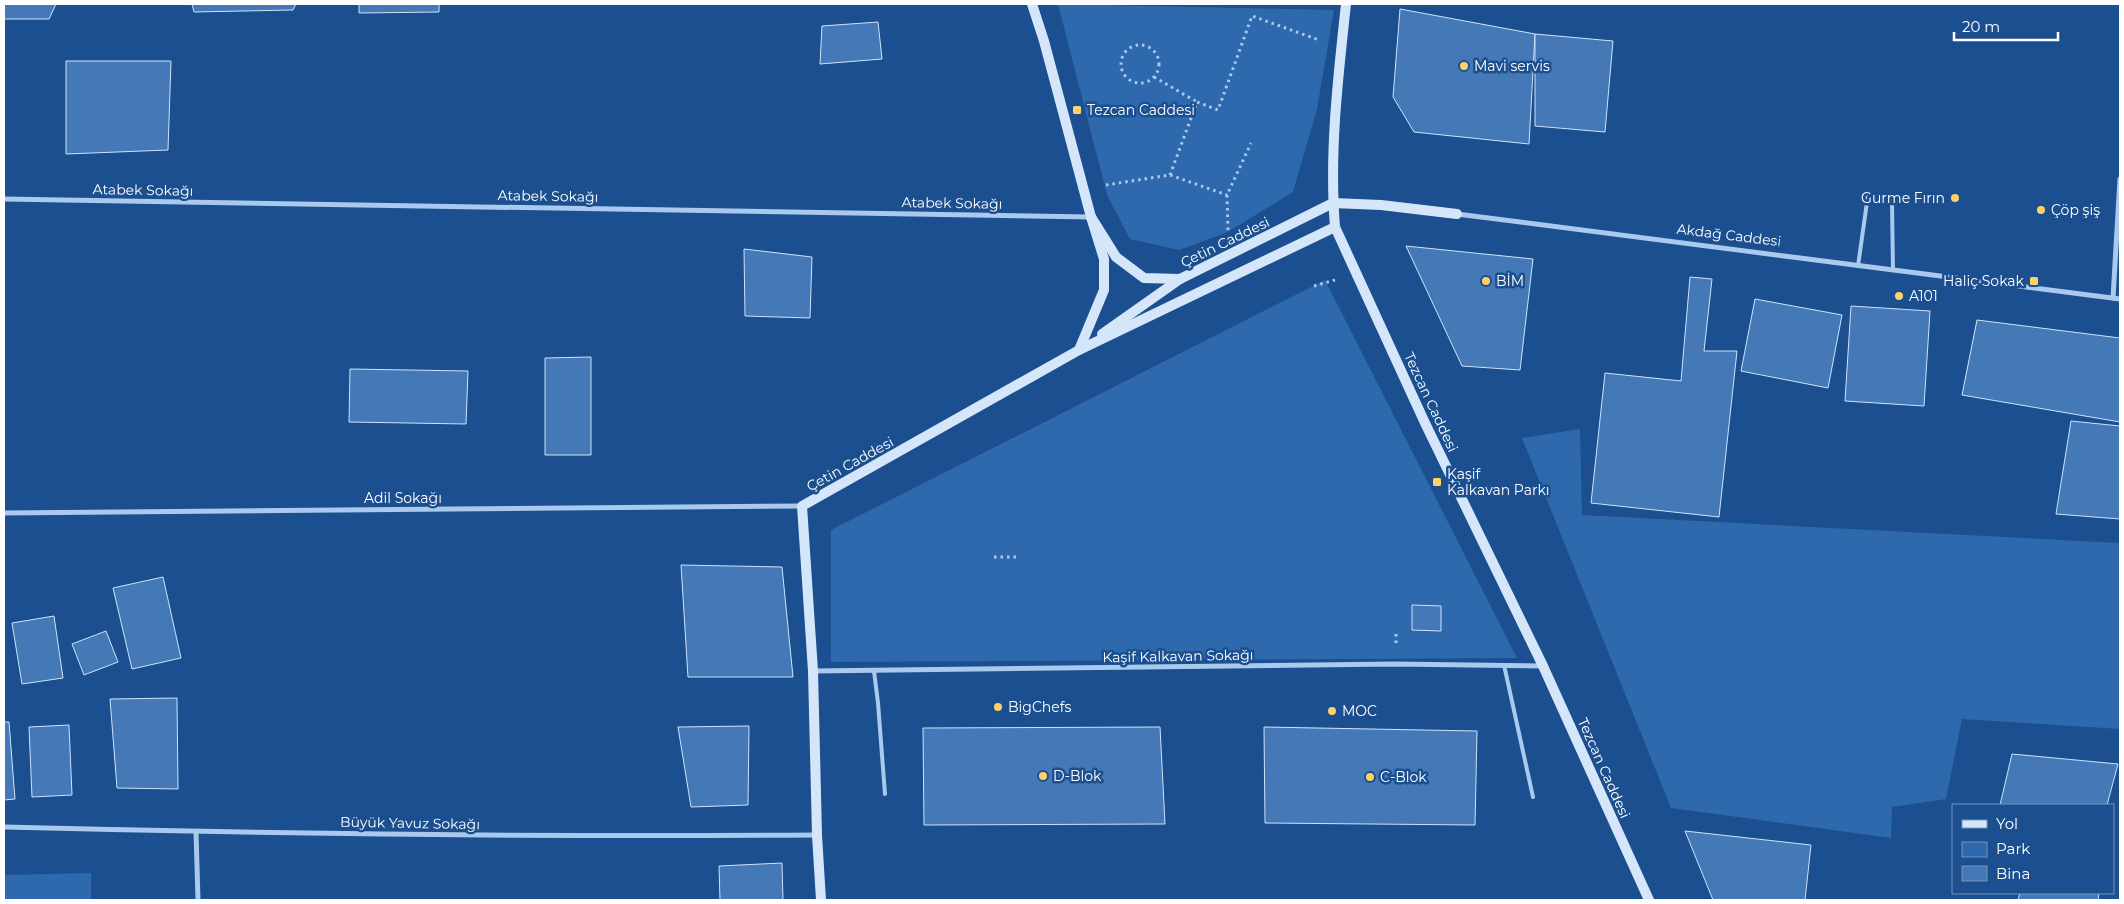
<svg xmlns="http://www.w3.org/2000/svg" width="2124" height="904" viewBox="0 0 2124 904" font-family="Montserrat,sans-serif">
<style>
.green{fill:#2e69ad}
.building{fill:#4478b7;stroke:#cfe3fa}
.lines{fill:none;stroke-linecap:round;stroke-linejoin:round}
.path{stroke:#a9c9ee;stroke-width:3;stroke-dasharray:2.5 4;stroke-linecap:butt}
.lane{stroke:#a9c9ee;stroke-width:4}
.street{stroke:#a9c9ee;stroke-width:5}
.secondary{stroke:#d6e6fa;stroke-width:10}
.poi-dot{fill:#ffd166;stroke:#1b4f8f;stroke-width:2}
.labels{text-anchor:middle;dominant-baseline:central;stroke-width:5;stroke-linejoin:round;paint-order:stroke}
.poi-label{font-size:14px;fill:#fff;stroke:#1b4f8f;text-anchor:start}
.street-label{font-size:14px;fill:#fff;stroke:#1b4f8f}
</style>
<rect width="100%" height="100%" fill="#1b4f8f"/>
<g class="green">
<path d="M1058,4l276,6 -17,99 -24,83 -65,40 -49,18 -49,-11 -23,-44z"/>
<path d="M1325,280l192,378 -686,4v-132z"/>
<path d="M1580,429l2,86 538,28v186l-158,-10 -16,80 -54,8 -1,31 -220,-30 -149,-370z"/>
<path d="M91,873v27h-87v-25z"/>
</g>
<g class="building">
<path d="M4,4h52l-7,15h-45z"/>
<path d="M192,4h104l-3,6 -99,2z"/>
<path d="M359,4h80v8l-80,1z"/>
<path d="M1400,9l135,25 -6,110 -115,-12 -21,-35z"/>
<path d="M878,22l4,37 -62,5 2,-38z"/>
<path d="M1535,34l78,7 -8,91 -70,-6z"/>
<path d="M66,61h105l-3,89 -102,4z"/>
<path d="M1406,246l127,13 -13,111 -58,-4z"/>
<path d="M744,249l68,8 -2,61 -65,-2z"/>
<path d="M1690,277l22,2 -8,72h33l-18,166 -128,-14 14,-130 76,8z"/>
<path d="M1755,299l87,16 -14,73 -87,-17z"/>
<path d="M1851,306l79,5 -6,95 -79,-5z"/>
<path d="M1977,320l143,18v84l-158,-27z"/>
<path d="M591,357v98h-46v-97z"/>
<path d="M350,369l118,2 -2,53 -117,-2z"/>
<path d="M2071,421l49,5v93l-64,-5z"/>
<path d="M681,565l101,2 11,110h-105z"/>
<path d="M163,577l18,81 -49,11 -19,-81z"/>
<path d="M1412,605l29,1v25l-29,-1z"/>
<path d="M54,616l9,62 -41,6 -10,-61z"/>
<path d="M106,631l12,31 -34,13 -12,-31z"/>
<path d="M177,698l1,91 -61,-1 -7,-89z"/>
<path d="M4,722h5l6,77 -11,1z"/>
<path d="M69,725l3,70 -40,2 -3,-70z"/>
<path d="M749,726l-1,79 -57,2 -13,-80z"/>
<path d="M1160,727l5,97 -241,1 -1,-97z"/>
<path d="M1264,727l213,4 -2,94 -210,-2z"/>
<path d="M2012,754l106,10 -11,41h-107z"/>
<path d="M1685,831l126,14 -6,55h-92z"/>
<path d="M782,863l1,37h-63l-1,-34z"/>
<path d="M2020,893h79l-1,7h-80z"/>
</g>
<g class="lines">
<g class="path">
<circle cx="1140" cy="64" r="19"/>
<path d="M1154,77l43,25"/>
<path d="M1170,175l27,-73 21,8 34,-94 67,24"/>
<path d="M1106,185l64,-10 57,20"/>
<path d="M1228,230l-1,-35 24,-52"/>
<path d="M1314,286l21,-6"/>
<path d="M994,557h23"/>
<path d="M1396,643v-11"/>
</g>
<g class="lane">
<path d="M1892,203l1,67"/>
<path d="M1858,266l10,-71"/>
<path d="M1504,665l29,132"/>
<path d="M874,671l4,32 7,91"/>
</g>
<g class="street">
<path d="M4,199l1086,18"/>
<path d="M1457,214l663,85"/>
<path d="M2113,298l7,-119"/>
<path d="M4,513l798,-7"/>
<path d="M813,671l582,-7 148,2"/>
<path d="M4,827c271,7 542,10 813,8"/>
<path d="M196,832l2,68"/>
</g>
<g class="secondary">
<path d="M1032,4l12,37 47,176 13,42v31l-25,60"/>
<path d="M1346,4c-8,74 -17,149 -11,223l90,196 118,243 106,234"/>
<path d="M1091,217l25,40 28,21 36,1 153,-76 48,2 76,9"/>
<path d="M1102,334l78,-55"/>
<path d="M821,900l-4,-65 -4,-164 -11,-165 277,-156 256,-123"/>
</g>
</g>
<g class="poi-dot">
<circle cx="1464" cy="66" r="5"/>
<rect x="1072" y="105" width="10" height="10" rx="2.5"/>
<circle cx="1955" cy="198" r="5"/>
<circle cx="2041" cy="210" r="5"/>
<circle cx="1486" cy="281" r="5"/>
<rect x="2029" y="276" width="10" height="10" rx="2.5"/>
<circle cx="1899" cy="296" r="5"/>
<rect x="1432" y="477" width="10" height="10" rx="2.5"/>
<circle cx="998" cy="707" r="5"/>
<circle cx="1332" cy="711" r="5"/>
<circle cx="1043" cy="776" r="5"/>
<circle cx="1370" cy="777" r="5"/>
</g>
<g class="labels">
<g class="poi-label">
<text x="1474" y="66">Mavi servis</text>
<text x="1087" y="110">Tezcan Caddesi</text>
<text x="1945" y="198" text-anchor="end">Gurme Fırın</text>
<text x="2051" y="210">Çöp şiş</text>
<text x="1496" y="281">BİM</text>
<text x="2024" y="281" text-anchor="end">Haliç Sokak</text>
<text x="1909" y="296">A101</text>
<text x="1447" y="474">Kaşif<tspan x="1447" dy="16">Kalkavan Parkı</tspan></text>
<text x="1008" y="707">BigChefs</text>
<text x="1342" y="711">MOC</text>
<text x="1053" y="776">D-Blok</text>
<text x="1380" y="777">C-Blok</text>
</g>
<g class="street-label">
<text transform="translate(143 190) rotate(1)">Atabek Sokağı</text>
<text transform="translate(548 196) rotate(1)">Atabek Sokağı</text>
<text transform="translate(952 203) rotate(1)">Atabek Sokağı</text>
<text transform="translate(1729 235) rotate(7)">Akdağ Caddesi</text>
<text transform="translate(1225 242) rotate(-26)">Çetin Caddesi</text>
<text transform="translate(1431 402) rotate(65)">Tezcan Caddesi</text>
<text transform="translate(850 464) rotate(-29)">Çetin Caddesi</text>
<text x="403" y="498">Adil Sokağı</text>
<text transform="translate(1178 656) rotate(-1)">Kaşif Kalkavan Sokağı</text>
<text transform="translate(1604 768) rotate(66)">Tezcan Caddesi</text>
<text transform="translate(410 823) rotate(1)">Büyük Yavuz Sokağı</text>
</g>
</g>
<rect width="2124" height="904" fill="none" stroke="#ffffff" stroke-width="10"/>
<rect x="1952" y="804" width="162" height="90" fill="#1b4f8f" stroke="#7695bc"/>
<rect x="1962" y="820" width="25" height="8" fill="#d6e6fa" stroke="#7695bc"/>
<text x="1996" y="829" font-size="15" fill="#ffffff">Yol</text>
<rect x="1962" y="842" width="25" height="15" fill="#2e69ad" stroke="#7695bc"/>
<text x="1996" y="854" font-size="15" fill="#ffffff">Park</text>
<rect x="1962" y="866" width="25" height="15" fill="#4478b7" stroke="#7695bc"/>
<text x="1996" y="879" font-size="15" fill="#ffffff">Bina</text>
<path d="M1954 32v8h104v-8" fill="none" stroke="#ffffff" stroke-width="2.5"/>
<text x="1962" y="32" font-size="15" fill="#ffffff" stroke="#1b4f8f" stroke-width="4" paint-order="stroke">20 m</text>
</svg>
